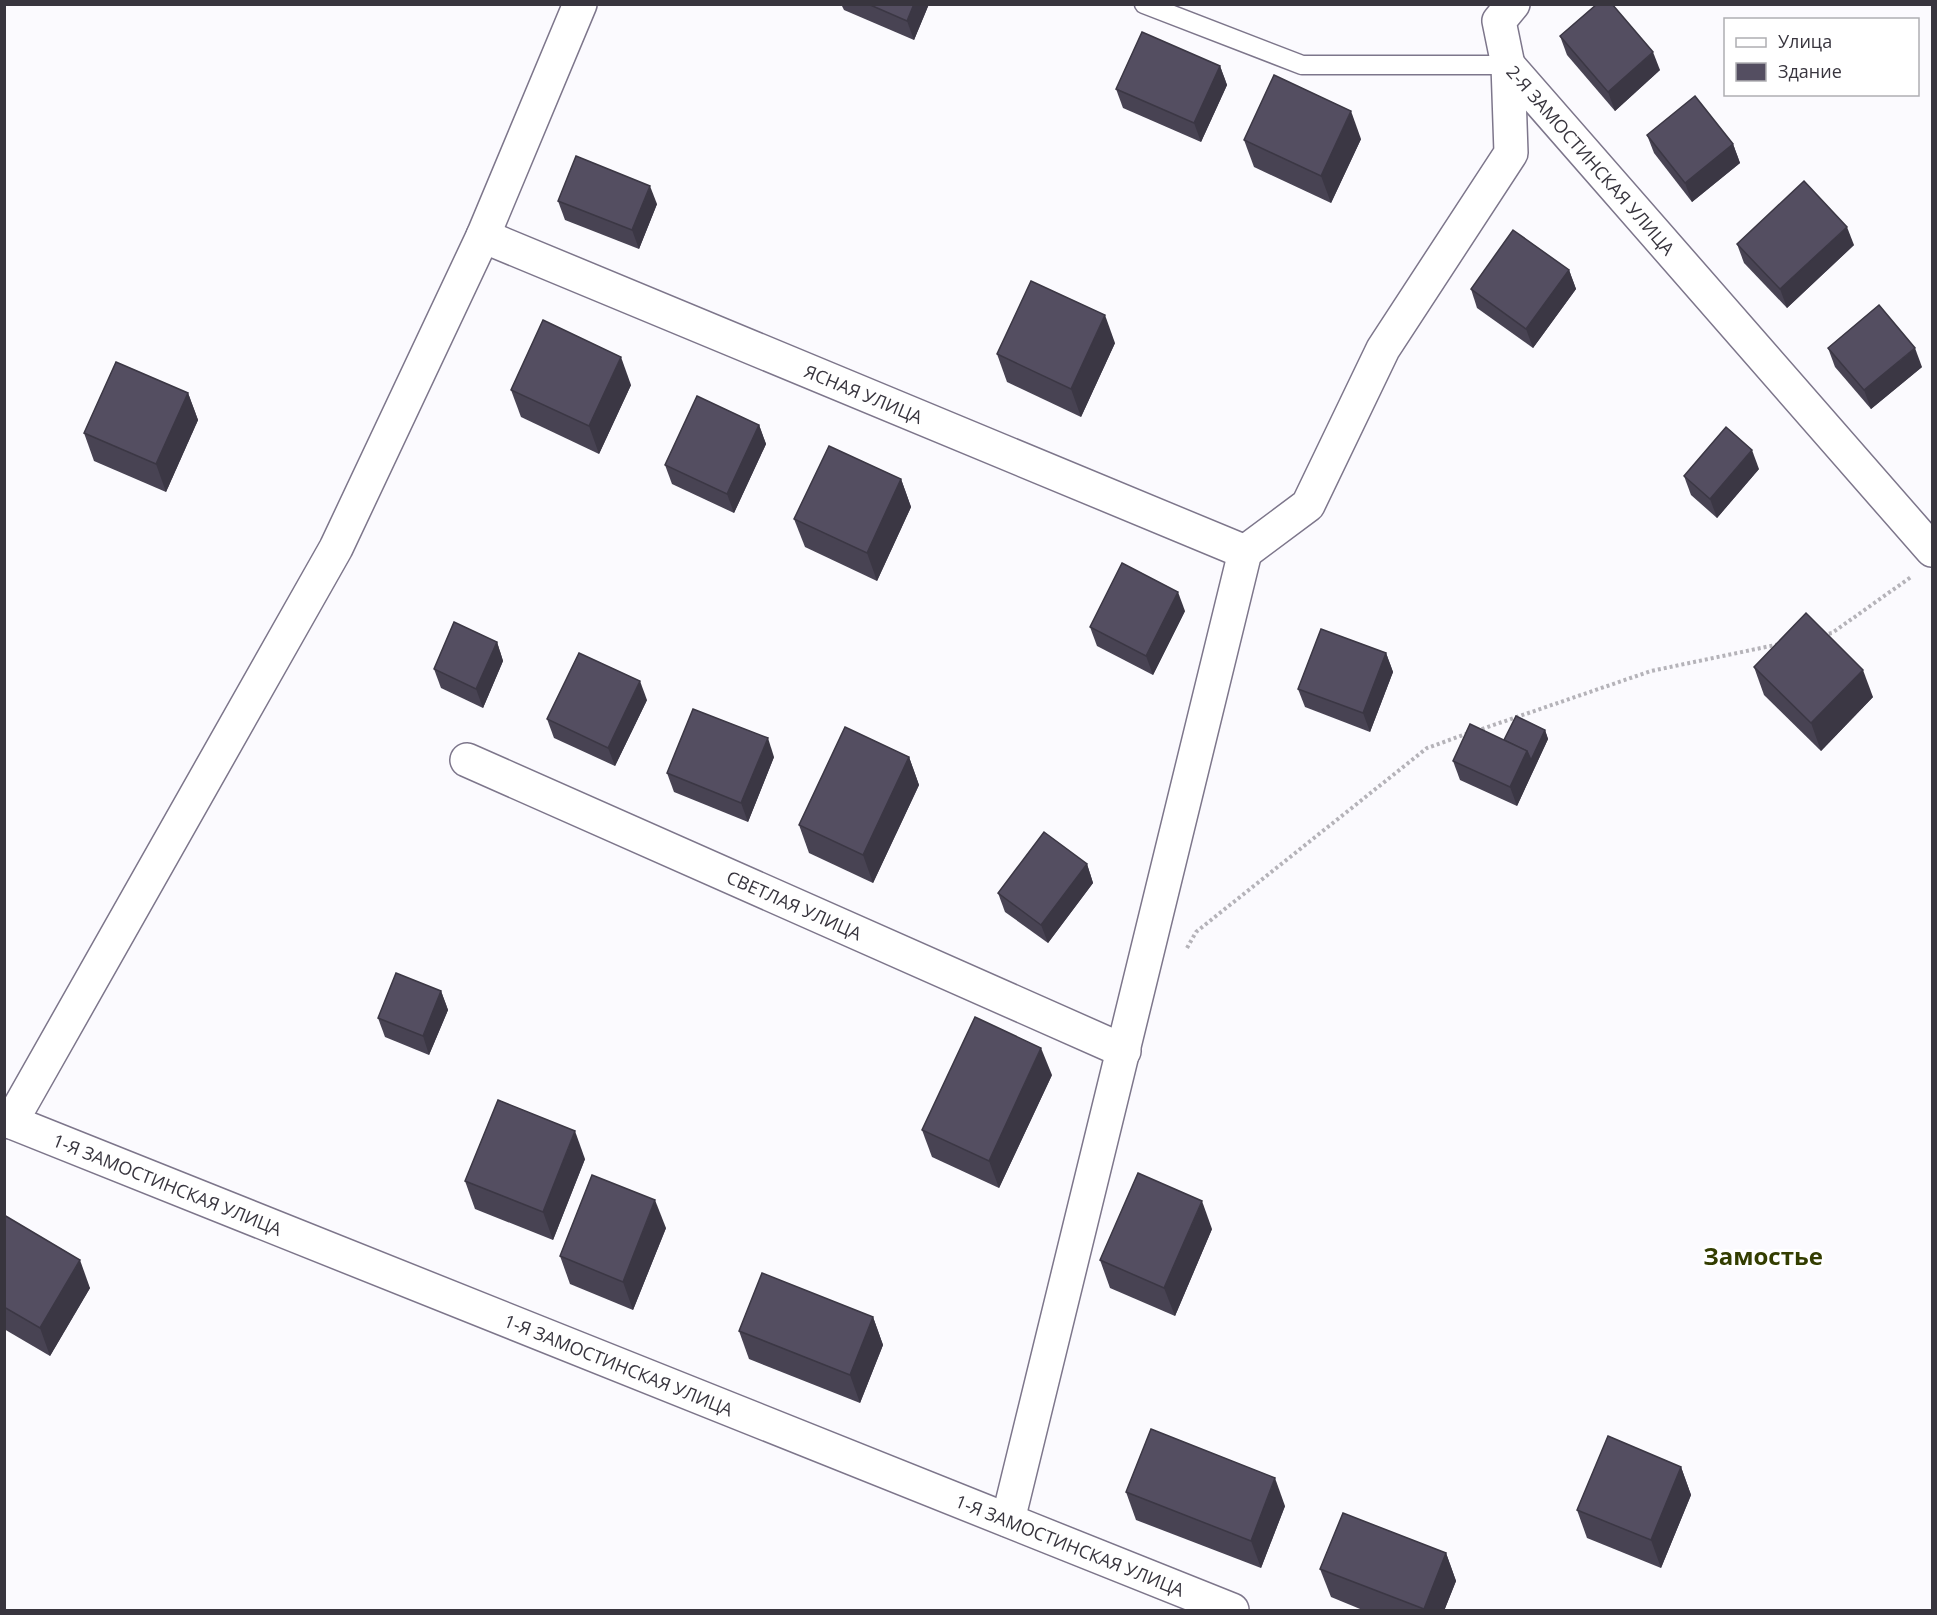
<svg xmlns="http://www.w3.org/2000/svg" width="1937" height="1615" viewBox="0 0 1937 1615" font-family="'Open Sans',sans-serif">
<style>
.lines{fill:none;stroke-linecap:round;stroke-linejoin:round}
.lane-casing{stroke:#7d768b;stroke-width:21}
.street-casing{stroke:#7d768b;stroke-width:36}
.secondary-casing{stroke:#7d768b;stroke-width:36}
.path{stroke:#b5b3b9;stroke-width:4;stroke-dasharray:3 3;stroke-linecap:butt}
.lane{stroke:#fff;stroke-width:18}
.street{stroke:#fff;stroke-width:33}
.secondary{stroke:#fff;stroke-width:33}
.wall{fill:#484353}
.shaded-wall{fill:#3b3744}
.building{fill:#544e61;stroke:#3b3744;stroke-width:1.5}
.labels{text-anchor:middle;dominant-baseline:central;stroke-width:6;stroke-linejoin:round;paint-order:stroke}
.street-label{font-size:18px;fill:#38353e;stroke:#fff}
.district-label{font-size:24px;font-weight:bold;fill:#333d00;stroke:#fff}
</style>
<rect width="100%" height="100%" fill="#fbfafe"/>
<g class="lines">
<defs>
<path id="lane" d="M1144,4l158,61h206"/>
<g id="street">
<path id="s1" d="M1508,65l424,485"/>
<path id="s2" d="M483,236l762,316"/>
<path d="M1245,552l63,-47 75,-156 128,-196 -3,-88 -9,-44 14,-17"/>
<path id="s3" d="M467,760l657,291"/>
<path d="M11,1122l325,-574 147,-312 97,-232"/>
<path d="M1008,1520l237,-968"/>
</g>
<g id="secondary">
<path id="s4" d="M4,1119l1228,491"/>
</g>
</defs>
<use href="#lane" class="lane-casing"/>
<use href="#street" class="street-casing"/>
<use href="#secondary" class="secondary-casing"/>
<g class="path">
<path d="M1823,635l9,-2 79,-56"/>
<path d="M1476,731l175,-60 129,-27"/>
<path d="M1187,948l9,-16 231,-184 42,-15"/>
</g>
<use href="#lane" class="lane"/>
<use href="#street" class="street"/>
<use href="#secondary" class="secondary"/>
</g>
<g class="wall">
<path d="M841,4h88l-15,36 -70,-30z"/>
<path d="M1560,36l100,34 -45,41 -48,-56z"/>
<path d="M1220,66l7,19 -26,57 -78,-34 -7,-19z"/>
<path d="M1647,135l86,9 7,19 -48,39 -38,-49z"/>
<path d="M1361,139l-30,64 -77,-36 -10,-27z"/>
<path d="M558,201l99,3 -18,45 -74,-29z"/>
<path d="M1737,244l117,1 -67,63 -43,-45z"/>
<path d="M1569,270l7,19 -43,59 -56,-40 -6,-19z"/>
<path d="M1115,343l-34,74 -74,-35 -10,-28z"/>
<path d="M1828,348l94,19 -51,42 -36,-42z"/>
<path d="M631,385l-32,69 -78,-37 -10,-27z"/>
<path d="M188,393l10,27 -32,72 -72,-31 -10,-28z"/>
<path d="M759,425l7,19 -32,69 -62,-29 -7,-19z"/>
<path d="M1759,469l-42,49 -26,-23 -7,-19z"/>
<path d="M901,479l10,28 -34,74 -72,-34 -11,-28z"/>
<path d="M1185,611l-32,64 -56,-29 -7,-19z"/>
<path d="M497,642l6,19 -20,47 -42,-20 -7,-19z"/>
<path d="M1386,653l7,19 -23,60 -65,-25 -7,-18z"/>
<path d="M1754,667l119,30 -52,54 -57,-56z"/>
<path d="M647,700l-32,66 -61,-28 -7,-19z"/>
<path d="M1545,730l3,9 -31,67 -57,-26 -7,-19 51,-21z"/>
<path d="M774,757l-26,65 -74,-30 -7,-19z"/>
<path d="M909,757l10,28 -46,98 -64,-30 -10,-28z"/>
<path d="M1087,864l6,19 -45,60 -43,-31 -7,-19z"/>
<path d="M441,991l7,19 -19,45 -44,-18 -7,-19z"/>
<path d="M1052,1075l-53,113 -67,-31 -10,-27z"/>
<path d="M585,1159l-32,81 -78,-31 -10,-28z"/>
<path d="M4,1215l86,73 -40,68 -46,-27z"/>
<path d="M666,1228l-33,82 -63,-26 -10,-28z"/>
<path d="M1212,1229l-37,87 -65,-28 -10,-28z"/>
<path d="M873,1317l10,28 -23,58 -111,-44 -10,-28z"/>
<path d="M1681,1467l10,28 -30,73 -74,-30 -10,-28z"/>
<path d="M1126,1492l159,14 -24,62 -125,-48z"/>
<path d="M1446,1553l10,28 -12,30h-79l-34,-14 -11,-28z"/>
</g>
<g class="shaded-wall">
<path d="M914,4h15l-15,36 -7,-19z"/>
<path d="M1653,52l7,18 -45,41 -7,-19z"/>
<path d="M1220,66l7,19 -26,57 -7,-19z"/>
<path d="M1351,111l10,28 -30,64 -10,-27z"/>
<path d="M1733,144l7,19 -48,39 -7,-19z"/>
<path d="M650,186l7,18 -18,45 -7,-19z"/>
<path d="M1847,227l7,18 -67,63 -7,-19z"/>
<path d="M1569,270l7,19 -43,59 -7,-19z"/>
<path d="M1105,315l10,28 -34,74 -10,-28z"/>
<path d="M1915,348l7,19 -51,42 -7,-19z"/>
<path d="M621,357l10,28 -32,69 -10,-28z"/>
<path d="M188,393l10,27 -32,72 -10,-28z"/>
<path d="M759,425l7,19 -32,69 -7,-19z"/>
<path d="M1752,450l7,19 -42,49 -7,-19z"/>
<path d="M901,479l10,28 -34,74 -10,-28z"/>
<path d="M1178,592l7,19 -32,64 -7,-19z"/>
<path d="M497,642l6,19 -20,47 -7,-19z"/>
<path d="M1386,653l7,19 -23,60 -7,-19z"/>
<path d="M1863,670l10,27 -52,54 -10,-28z"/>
<path d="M640,681l7,19 -32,66 -7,-18z"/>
<path d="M1545,730l3,9 -31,67 -7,-19 17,-36z"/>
<path d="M768,738l6,19 -26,65 -7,-19z"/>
<path d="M909,757l10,28 -46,98 -10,-28z"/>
<path d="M1087,864l6,19 -45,60 -7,-18z"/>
<path d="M441,991l7,19 -19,45 -6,-19z"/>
<path d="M1041,1048l11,27 -53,113 -10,-27z"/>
<path d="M575,1131l10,28 -32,81 -10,-28z"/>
<path d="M655,1200l11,28 -33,82 -10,-28z"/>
<path d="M1202,1201l10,28 -37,87 -11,-28z"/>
<path d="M80,1260l10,28 -40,68 -10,-28z"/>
<path d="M873,1317l10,28 -23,58 -10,-28z"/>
<path d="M1681,1467l10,28 -30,73 -10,-28z"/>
<path d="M1275,1478l10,28 -24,62 -10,-27z"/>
<path d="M1446,1553l10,28 -12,30h-20v-2z"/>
</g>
<g class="building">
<path d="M868,4h46l-7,17z"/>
<path d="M1597,4h15l41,48 -45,40 -48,-56z"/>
<path d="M1142,32l78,34 -26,57 -78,-34z"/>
<path d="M1274,75l77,36 -30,65 -77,-36z"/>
<path d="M1695,96l38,48 -48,39 -38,-48z"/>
<path d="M576,156l74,30 -18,44 -74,-29z"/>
<path d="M1804,181l43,46 -67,62 -43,-45z"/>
<path d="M1513,230l56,40 -43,59 -55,-40z"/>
<path d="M1031,281l74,34 -34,74 -74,-35z"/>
<path d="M1879,305l36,43 -51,42 -36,-42z"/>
<path d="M543,320l78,37 -32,69 -78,-36z"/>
<path d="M116,362l72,31 -32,71 -72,-31z"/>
<path d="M697,396l62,29 -32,69 -62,-29z"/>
<path d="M1726,427l26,23 -42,49 -26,-23z"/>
<path d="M829,446l72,33 -34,74 -73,-34z"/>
<path d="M1122,563l56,29 -32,64 -56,-29z"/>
<path d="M1806,613l57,57 -52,53 -57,-56z"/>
<path d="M454,622l43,20 -21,47 -42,-20z"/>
<path d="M1321,629l65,24 -23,60 -65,-24z"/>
<path d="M579,653l61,28 -32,67 -61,-29z"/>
<path d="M693,709l75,29 -27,65 -74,-30z"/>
<path d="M1516,716l29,14 -14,30 -4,-9 -23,-11z"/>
<path d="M1470,724l57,27 -17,36 -57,-26z"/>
<path d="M845,727l64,30 -46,98 -64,-30z"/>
<path d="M1044,832l43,32 -46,61 -43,-32z"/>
<path d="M396,973l45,18 -18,45 -45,-18z"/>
<path d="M975,1017l66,31 -52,113 -67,-31z"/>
<path d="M498,1100l77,31 -32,81 -78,-31z"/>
<path d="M1138,1173l64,28 -38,87 -64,-28z"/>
<path d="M592,1175l63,25 -32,82 -63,-26z"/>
<path d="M4,1215l76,45 -40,68 -36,-21z"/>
<path d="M762,1273l111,44 -23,58 -111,-44z"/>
<path d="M1151,1429l124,49 -24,63 -125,-49z"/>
<path d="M1608,1436l73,31 -30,73 -74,-30z"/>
<path d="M1343,1513l103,40 -22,56 -104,-40z"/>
</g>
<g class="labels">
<g class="street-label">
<text stroke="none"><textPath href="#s1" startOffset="126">2-Я ЗАМОСТИНСКАЯ УЛИЦА</textPath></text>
<text stroke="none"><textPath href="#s2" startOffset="412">ЯСНАЯ УЛИЦА</textPath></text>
<text stroke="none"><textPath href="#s3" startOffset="358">СВЕТЛАЯ УЛИЦА</textPath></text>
<text stroke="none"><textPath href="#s4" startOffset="176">1-Я ЗАМОСТИНСКАЯ УЛИЦА</textPath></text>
<text stroke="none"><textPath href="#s4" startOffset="662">1-Я ЗАМОСТИНСКАЯ УЛИЦА</textPath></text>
<text stroke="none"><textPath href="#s4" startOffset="1148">1-Я ЗАМОСТИНСКАЯ УЛИЦА</textPath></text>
</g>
<g class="district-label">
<text x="1763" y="1255">Замостье</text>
</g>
</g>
<rect width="1937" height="1615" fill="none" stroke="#38353e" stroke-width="12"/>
<rect x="1724" y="18" width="195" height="78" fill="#ffffff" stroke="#afaeb2" stroke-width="1.5"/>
<rect x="1736" y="38" width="30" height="9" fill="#ffffff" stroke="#afaeb2" stroke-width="1.5"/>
<text x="1778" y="48" font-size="18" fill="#38353e">Улица</text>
<rect x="1736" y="63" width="30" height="18" fill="#544e61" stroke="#afaeb2" stroke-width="1.5"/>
<text x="1778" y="78" font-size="18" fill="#38353e">Здание</text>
</svg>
